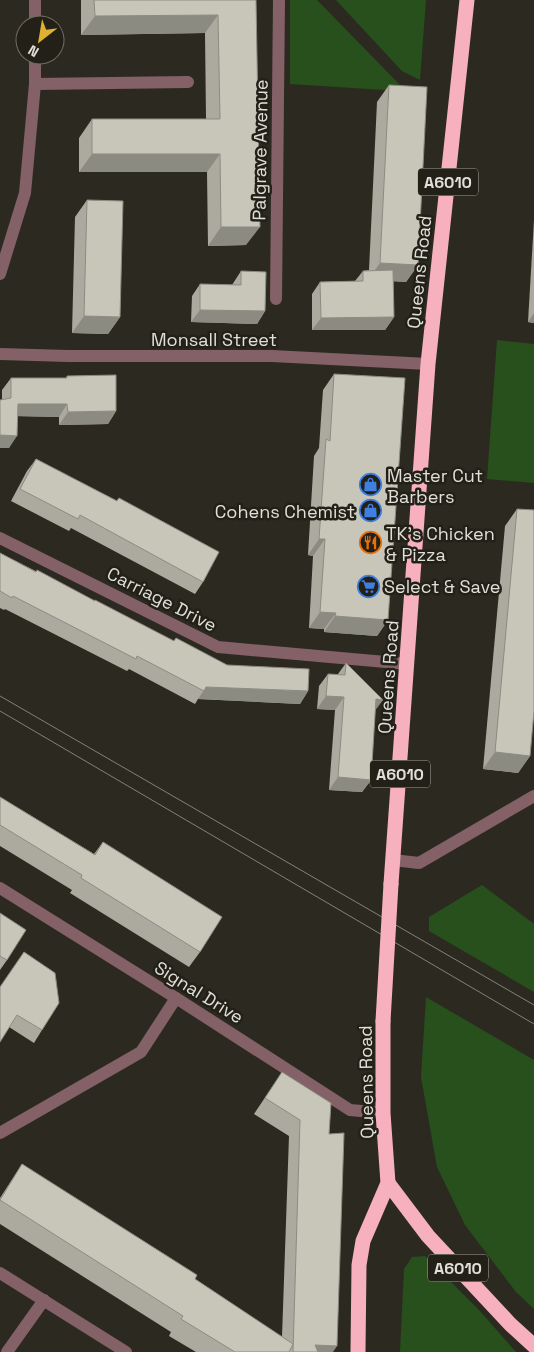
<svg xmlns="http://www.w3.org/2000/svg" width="534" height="1352" viewBox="0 0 534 1352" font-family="'Space Grotesk',sans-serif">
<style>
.green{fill:#27501d}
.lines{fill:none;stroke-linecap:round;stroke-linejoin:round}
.minor{stroke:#846067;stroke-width:12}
.highway{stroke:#f7b0be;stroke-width:15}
.tram{stroke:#838179;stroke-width:1}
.highway-bridge{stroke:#f7b0be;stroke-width:15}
.wall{fill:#acaa9f}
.shaded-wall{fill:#8c8b82}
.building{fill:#c8c6b9;stroke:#8c8b82}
.labels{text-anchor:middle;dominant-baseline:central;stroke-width:5;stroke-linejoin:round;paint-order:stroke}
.shield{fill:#232117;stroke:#a7a69f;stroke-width:1}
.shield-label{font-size:16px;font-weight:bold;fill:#e0dfd9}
.street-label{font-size:18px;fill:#e0dfd9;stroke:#232117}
.poi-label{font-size:18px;fill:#e0dfd9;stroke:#232117;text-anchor:start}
</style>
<rect width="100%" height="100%" fill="#2c2a20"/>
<g class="green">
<path d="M290,0h27l85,87 -2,4 -110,-7z"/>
<path d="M336,0h90l-6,80 -18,-9z"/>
<path d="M497,340l37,4v139l-47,-4z"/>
<path d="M482,885l52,39v68l-105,-61v-14z"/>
<path d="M426,997l108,63v249l-18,-17 -51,-67 -28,-58 -16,-90z"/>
<path d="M425,1256l54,54 37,42h-116l4,-83 8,-12z"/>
</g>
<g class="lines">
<g class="minor">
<path d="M35,25v-25"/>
<path d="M35,84l153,-2"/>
<path d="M0,274l25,-81 10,-109v-29"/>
<path d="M276,299l3,-299"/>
<path d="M0,354l68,2h204l156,8"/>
<path d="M0,538l218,109 190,17"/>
<path d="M393,860l26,3 115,-67"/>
<path d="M0,888l176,110 174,112 33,3"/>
<path d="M0,1133l141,-81 35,-54"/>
<path d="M0,1273l126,79"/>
<path d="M7,1352l37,-52"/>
</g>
<g class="highway">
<path d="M391,884l37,-520 39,-364"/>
<path d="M388,1183l40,53 82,88 24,22"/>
<path d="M358,1352l1,-87 4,-24 25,-58 -5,-70v-92"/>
</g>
<g class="tram">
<path d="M0,696l534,309"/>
<path d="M0,711l534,313"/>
</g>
<path class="highway-bridge" d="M383,1021l8,-137"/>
</g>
<g class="wall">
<path d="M81,0h175l-10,245 -38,1 -1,-74h-128v-34l13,-19h114l-1,-86 -124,2z"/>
<path d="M389,85l29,180 -12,17 -13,-1 1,36 -9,13h-73v-36l8,-12 35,-1 8,-10 6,-1 8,-168z"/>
<path d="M87,200l33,117 -12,17 -36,-1 3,-116z"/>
<path d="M534,220v103l-6,-1z"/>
<path d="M241,271l24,40 -8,13 -66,-2 1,-26 8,-12 32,1z"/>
<path d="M334,374l54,246 -11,16 -53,-4v-3l-15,-1 4,-72 -5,-1 6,-99 5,-8 4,-58z"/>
<path d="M67,376l49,35 -8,13 -49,1v-8l-41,-1 -9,32h-9v-48h2v-10l9,-12h55z"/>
<path d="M36,459l80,42 3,-3 84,84 -8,12 -124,-66 -2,3 -58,-30 16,-30z"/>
<path d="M517,509l13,247 -12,17 -35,-4 22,-243z"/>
<path d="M0,553l174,88 2,-3 51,27 81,26 -8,13 -102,-5 -3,5 -66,-35 -2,2 -122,-62 -1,1 -4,-2z"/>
<path d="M346,663l29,48 -4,69 -9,12 -33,-2 6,-80 -18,-1 2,-23 9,-12h10z"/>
<path d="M0,797l94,57 9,-12 97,110 -11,15 -119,-74 2,-3 -72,-44z"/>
<path d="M0,913l7,47 -7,10z"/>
<path d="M0,987l42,43 -8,13 -25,-16z"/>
<path d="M282,1072l47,62 4,218h-137l-27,-16 2,-4 -171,-108v-26l22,-34 260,173 7,-201 -35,-22z"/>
</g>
<g class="shaded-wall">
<path d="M218,15l-13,18 -124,2 14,-19z"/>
<path d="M92,154h128l-13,18h-128z"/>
<path d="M221,227h39l-14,18 -38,1z"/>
<path d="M380,263l38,2 -12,17 -38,-2z"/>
<path d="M200,310l65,1 -8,13 -66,-2z"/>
<path d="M534,313v10l-6,-1z"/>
<path d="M84,316l36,1 -12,17 -36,-1z"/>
<path d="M394,317l-9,13h-73l9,-12z"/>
<path d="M18,404h49l-8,13 -50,-1z"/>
<path d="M116,411l-8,13 -49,1 9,-13z"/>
<path d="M0,435l17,1 -8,12h-9z"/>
<path d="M319,539h6l-12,17 -5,-1z"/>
<path d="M320,612l16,1 -12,16 -15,-1z"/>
<path d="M335,616l53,4 -11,16 -53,-4z"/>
<path d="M206,687l102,4 -8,13 -102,-5z"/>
<path d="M326,696l18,1 -9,13 -18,-1z"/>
<path d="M376,699l7,1 -9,12z"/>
<path d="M495,752l35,4 -12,17 -35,-4z"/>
<path d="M338,777l33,3 -9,12 -33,-2z"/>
<path d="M315,1345l22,1 -4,6h-23z"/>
</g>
<g class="building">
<path d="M94,0h162l4,227h-39l-1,-73h-128v-35h128l-2,-104 -123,1z"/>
<path d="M389,85l38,2 -9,178 -38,-2z"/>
<path d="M87,200l36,1 -3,116 -36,-1z"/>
<path d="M393,270l1,47 -73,1 -1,-36 43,-1v-10z"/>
<path d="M241,271l25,1 -1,39 -65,-1v-26l41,1z"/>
<path d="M334,374l71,4 -17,242 -53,-4 1,-3 -16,-1 5,-73h-6l7,-100 4,2z"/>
<path d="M116,375v36l-48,1 -1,-8h-49l-1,32 -17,-1v-35l11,-2v-20h56v-2z"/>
<path d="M36,459l81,42 2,-3 100,54 -16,30 -123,-67 -2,4 -58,-30z"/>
<path d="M517,509l17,1v201l-4,45 -35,-4z"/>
<path d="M0,553l36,19 1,-2 58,31v-1l79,41 2,-3 51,27 82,4 -1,22 -102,-4 -2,4 -67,-35 -1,3 -123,-63 -1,2 -12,-7z"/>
<path d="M346,663l37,37 -7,-1 -5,81 -33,-3 6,-80 -18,-1 2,-22 17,1z"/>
<path d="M0,797l95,58 8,-13 119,75 -22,35 -119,-74 1,-3 -82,-50z"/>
<path d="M0,913l26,17 -19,30 -7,-4z"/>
<path d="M24,952l31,21 4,30 -17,27 -25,-15 -17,27v-55z"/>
<path d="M282,1072l49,31 -2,31 15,-1 -7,213 -22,-1 3,7h-25l7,-232 -35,-22z"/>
<path d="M22,1164l175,111 -2,4 98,65 -4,8h-54l-54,-33 2,-3 -183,-116z"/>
</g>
<defs>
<symbol id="shop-ring" viewBox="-11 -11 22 22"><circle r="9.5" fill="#232117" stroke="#3f7fe0" stroke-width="1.5"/><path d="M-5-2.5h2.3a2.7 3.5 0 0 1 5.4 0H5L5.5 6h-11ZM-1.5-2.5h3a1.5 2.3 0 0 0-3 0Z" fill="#3f7fe0"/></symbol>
<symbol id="restaurant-ring" viewBox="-11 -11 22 22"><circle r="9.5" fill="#232117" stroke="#e8710a" stroke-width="1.5"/><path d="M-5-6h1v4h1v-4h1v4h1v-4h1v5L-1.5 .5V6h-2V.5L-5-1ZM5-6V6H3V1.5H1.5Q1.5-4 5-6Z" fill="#e8710a"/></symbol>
<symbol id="supermarket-ring" viewBox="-11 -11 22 22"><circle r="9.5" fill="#232117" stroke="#3f7fe0" stroke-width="1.5"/><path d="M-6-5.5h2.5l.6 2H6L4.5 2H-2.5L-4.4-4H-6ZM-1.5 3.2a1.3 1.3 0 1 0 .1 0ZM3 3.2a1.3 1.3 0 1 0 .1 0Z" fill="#3f7fe0"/></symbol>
</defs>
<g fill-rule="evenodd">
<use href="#shop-ring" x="358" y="472" width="25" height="25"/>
<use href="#shop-ring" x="358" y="498" width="25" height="25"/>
<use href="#restaurant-ring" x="358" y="530" width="25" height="25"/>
<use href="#supermarket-ring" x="356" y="574" width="25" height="25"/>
</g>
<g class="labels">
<g class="shield">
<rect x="418" y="168.5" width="60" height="27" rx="4"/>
<rect x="370" y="760.5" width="60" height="27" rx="4"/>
<rect x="428" y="1254.5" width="60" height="27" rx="4"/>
</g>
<g class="shield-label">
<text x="448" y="182">A6010</text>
<text x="400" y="774">A6010</text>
<text x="458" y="1268">A6010</text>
</g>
<g class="street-label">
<text transform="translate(260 150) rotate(-89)">Palgrave Avenue</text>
<text transform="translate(419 272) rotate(-84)">Queens Road</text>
<text x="214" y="339">Monsall Street</text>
<text transform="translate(162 599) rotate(27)">Carriage Drive</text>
<text transform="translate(388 677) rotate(-86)">Queens Road</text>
<text transform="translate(199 992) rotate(32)">Signal Drive</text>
<text transform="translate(366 1082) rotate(-91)">Queens Road</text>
</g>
<g class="poi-label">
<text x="387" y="475">Master Cut<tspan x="387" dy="21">Barbers</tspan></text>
<text x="355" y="511" text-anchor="end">Cohens Chemist</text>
<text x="386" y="533">TK's Chicken<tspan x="386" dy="21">&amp; Pizza</tspan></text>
<text x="384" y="586">Select &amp; Save</text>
</g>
</g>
<g transform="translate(40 40) rotate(211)"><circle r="24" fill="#232117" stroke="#6f6d65"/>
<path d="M0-4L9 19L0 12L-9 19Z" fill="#deb133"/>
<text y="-8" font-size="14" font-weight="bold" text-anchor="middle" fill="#e0dfd9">N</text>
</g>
</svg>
